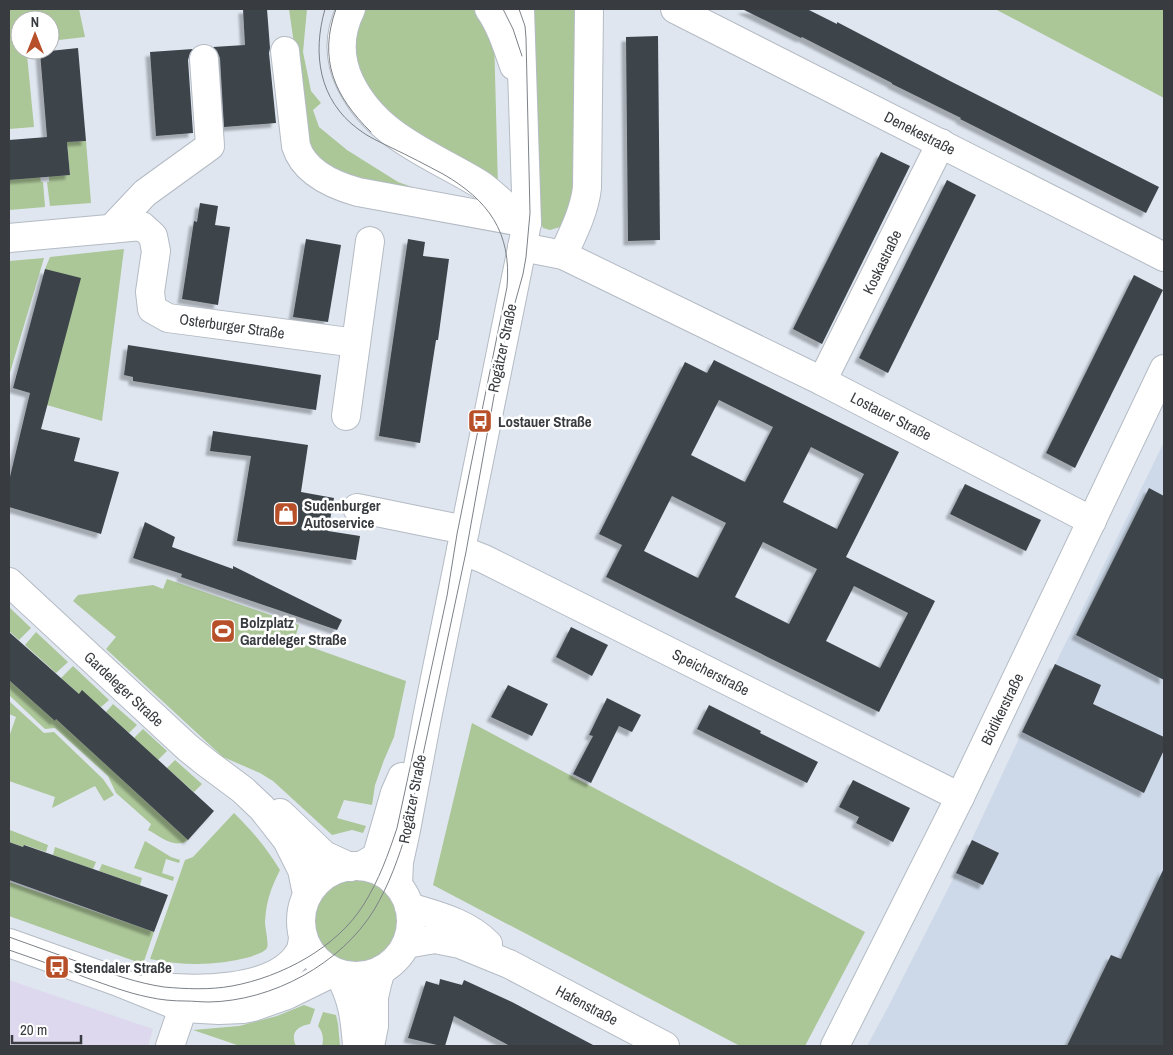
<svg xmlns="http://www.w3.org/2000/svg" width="1173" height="1055" viewBox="0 0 1173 1055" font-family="'Archivo Narrow',sans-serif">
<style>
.built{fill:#cdd9e8}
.education{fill:#ddd8ee}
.green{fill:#abc697}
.building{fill:#3e444b;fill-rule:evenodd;filter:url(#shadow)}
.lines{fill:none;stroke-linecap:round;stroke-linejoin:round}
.minor-casing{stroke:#b4bbc4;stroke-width:30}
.minor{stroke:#fff;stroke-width:28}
.tram{stroke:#7d8288;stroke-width:1}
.labels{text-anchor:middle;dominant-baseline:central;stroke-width:5;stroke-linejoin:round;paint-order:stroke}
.street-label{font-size:15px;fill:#383b3f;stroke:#fff}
.poi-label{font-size:15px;font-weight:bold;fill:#383b3f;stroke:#fff;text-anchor:start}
</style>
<defs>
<filter id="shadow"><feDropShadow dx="-4.5" dy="4.5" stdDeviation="1" flood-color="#0004"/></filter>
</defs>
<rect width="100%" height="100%" fill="#dfe6f0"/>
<path class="built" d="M1164,442v604h-297l20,-37 69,-136 66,-141z"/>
<path class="education" d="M9,980l144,49 -5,17h-139z"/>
<g class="green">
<path d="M9,9h70l6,28 -35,4v-21h-30v30h12l-5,5 7,72 -25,2z"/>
<path d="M289,9h18l-4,43 8,39 10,12 -8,7 6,17 28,23 51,32 31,11 -99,-20 -22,-22 -15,-114z"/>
<path d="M361,9h118l15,27 4,151 -90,-54 -52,-56 -4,-49z"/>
<path d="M532,9h47l-1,179 -11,32 -7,7 -10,3 -7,-2 -5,-12z"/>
<path d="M995,9h169v89z"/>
<path d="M86,141l5,62 -41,3 -3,-24h2v-6l21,-1 -3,-33z"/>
<path d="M40,177l1,5h2l2,25 -36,3v-30z"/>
<path d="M124,249l-22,172 -55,-16 -2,-136 5,-12z"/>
<path d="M44,258l-35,118v-115z"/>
<path d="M167,579l132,46 -5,16 112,40 -12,56 -10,23 -9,25 -3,20 -28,-5 -7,18 29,8 -3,7 -11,-3 -20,5 -59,-54 -13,-8 -37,-16 -117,-108 10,-12 -43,-36 5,-6 75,-10 10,4z"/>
<path d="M9,607l22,21 -12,12 -10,-9z"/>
<path d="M36,632l32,30 -12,11 -31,-28z"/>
<path d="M73,666l36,34 -8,7 -22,-13 -18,-16z"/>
<path d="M9,680l46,41 1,-2 132,121c-13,10 -28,-4 -40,-10l3,-6 -35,-31 -8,-17 -53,-48 -10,1 -36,-34z"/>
<path d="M9,701l35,32 10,-1 49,47 11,16 -10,6 -9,-15 -43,22 3,-11 -46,-16v-44l7,-20 -7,-3z"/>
<path d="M113,704l24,21 -8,8 -23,-21z"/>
<path d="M472,723l393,209 -60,114h-65l-307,-161z"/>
<path d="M143,729l24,22 -9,9 -24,-22z"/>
<path d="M175,760l27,24 -8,8 -27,-24z"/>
<path d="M234,813c19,19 32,34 46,57 -9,18 -14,31 -15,52 0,6 4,22 2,26 -3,5 -13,7 -17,9 -33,9 -67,9 -100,2l35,-99 8,-3z"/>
<path d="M10,830l38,15 -2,7 -21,-7 -2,2 -14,-5z"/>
<path d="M145,841l26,16 9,3 -1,3 -13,-4 -4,14 12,4 -1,4 -39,-13z"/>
<path d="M55,847l41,15 -3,7 -40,-14z"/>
<path d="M102,864l40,14 -2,7 -41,-14z"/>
<circle cx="356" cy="923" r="44"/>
<path d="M9,882l145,50 -11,32 -134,-48z"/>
<path d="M304,1005l11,4 -5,15c-13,2 -20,9 -14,22h-56l-47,-16 46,-4 38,-10z"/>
<path d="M323,1012l13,3 2,9 2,22h-18c2,-7 1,-14 -4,-20z"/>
</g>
<g class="building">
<path d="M243,9h24l3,39 -1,5 7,70 -52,4 -4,-69 -3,-7 -4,-4 32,-2z"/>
<path d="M742,9h65l30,15v-2l113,59 209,106 -13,26 -186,-94 1,-1 -69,-34v-1l-90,-46 -1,1z"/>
<path d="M658,36l2,204 -32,1 -2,-204z"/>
<path d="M78,48l8,93 -19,1 3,33 -61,5v-40l38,-3 -7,-85z"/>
<path d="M193,49l-3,4 -2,7 5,73 -37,3 -6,-84z"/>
<path d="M881,152l29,14 -88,178 -29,-15z"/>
<path d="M947,180l29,15 -88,178 -29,-15z"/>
<path d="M200,203l18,3 -3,19 15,2 -12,78 -36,-6 12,-78 3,1z"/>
<path d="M306,239l35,6 -13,77 -35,-5z"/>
<path d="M408,239l17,3 -2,14 26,3 -11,81h-2l-16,103 -41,-7z"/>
<path d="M45,269l36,9 -40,151 39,9 -6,23 45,11 -18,62 -92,-27v-26l21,-88 -17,-5z"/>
<path d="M1134,275l29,15 -88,178 -29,-15z"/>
<path d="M128,345l193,30 -5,35 -183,-29v-4l-9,-2z"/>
<path d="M714,360l185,92 -53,105 89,44 -56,111 -273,-135 16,-32 -23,-11 86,-172 22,11zM719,400l54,27 -28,55 -54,-27zM811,447l53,27 -27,55 -54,-27zM672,496l54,27 -28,55 -54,-27zM763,542l54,27 -28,55 -54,-27zM854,586l54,27 -28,55 -54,-27z"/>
<path d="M213,431l95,14 -7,47 33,6 -6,33 32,5 -4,24 -119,-19 14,-85 -41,-5z"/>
<path d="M965,484l76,36 -15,31 -76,-37z"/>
<path d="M1149,488l15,8v184l-88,-45z"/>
<path d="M145,522l30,15 -3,10 61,22v-3l109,54 -5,10 -156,-53 1,-3 -49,-16z"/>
<path d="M571,627l37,18 -16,31 -36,-19z"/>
<path d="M9,632l70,62 3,-4 132,121 -26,29 -132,-121 -1,2 -46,-41z"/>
<path d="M1055,664l46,21 -8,19 71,33v13l-20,43 -122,-61z"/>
<path d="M508,685l40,19 -16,32 -41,-19z"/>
<path d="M607,698l34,17 -9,17 -13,-6 -28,57 -18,-9 20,-38 -4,-1z"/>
<path d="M709,705l52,26 -1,2 58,29 -11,21 -110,-54z"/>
<path d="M853,780l57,28 -17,34 -37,-19 3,-6 -20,-10z"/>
<path d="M972,840l27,13 -16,32 -27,-12z"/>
<path d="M9,842l14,5 1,-2 144,50 -14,37 -145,-52z"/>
<path d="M1164,868v178h-97l44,-91 10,4z"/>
<path d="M440,979l22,6 2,-5 48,22 83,44h-85l-56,-30 -9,30h-4l-33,-8 18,-57 13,4z"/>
</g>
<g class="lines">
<defs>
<g id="minor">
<path d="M351,9c-12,24 -13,48 -1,73 26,54 80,72 128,101 10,6 18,15 27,22 6,6 14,11 21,17"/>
<path d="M489,9c12,17 18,37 25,57"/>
<path d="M675,9l489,248"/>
<path d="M285,51l11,95c8,26 37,39 62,46l169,31"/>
<path d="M111,229l34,-36 65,-47 -6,-87"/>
<path d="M9,238l133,-12 11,10 3,15 -6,41 2,17 16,9 188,25"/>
<path d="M522,247l41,8 259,126 270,140"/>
<path d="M563,255c10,-22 21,-43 24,-67l2,-179"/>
<path d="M822,381l119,-238"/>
<path d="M346,416l24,-175"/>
<path d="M357,508l108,22"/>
<path d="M461,550l23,9 476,238"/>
<path d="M9,582l179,166 20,16 35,26 19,18 25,32 15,30 5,24"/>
<path d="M280,813l44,42 26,12"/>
<circle cx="356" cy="921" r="55"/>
<path d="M361,866l14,-8 3,-6 17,-59 7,-16"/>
<path d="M398,885l1,-23 7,-32 22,-117 99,-490 -7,-214"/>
<path d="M409,907c29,9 57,15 79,37"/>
<path d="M9,943l107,38 67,27 36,2 24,-1 10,-2 34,-12 47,-23"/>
<path d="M406,944l29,-5 25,5 49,20 156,82"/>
<path d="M339,974c14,25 16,45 18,72"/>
<path d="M151,986c40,5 124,7 148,-33 3,-4 3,-10 4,-14"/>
<path d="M170,1046l13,-38"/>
<path d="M370,1046l4,-20v-29l3,-13 4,-14"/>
<path d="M835,1046l125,-249 204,-428"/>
</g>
</defs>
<use href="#minor" class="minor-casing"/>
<use href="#minor" class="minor"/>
<g class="tram">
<path d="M336,9c-18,50 -2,87 35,123"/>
<path d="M503,9l10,20 9,27"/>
<path d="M9,937c26,9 52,19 78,28 25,9 50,18 77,22 22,2 46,3 68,-1 49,-9 105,-38 132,-82 15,-24 24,-49 33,-76l50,-232 10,-62 50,-247c5,-55 -19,-87 -64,-113 -17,-9 -34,-18 -51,-26 -12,-6 -24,-11 -34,-19 -39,-29 -46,-75 -33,-120"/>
<path d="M9,950c26,9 52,18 78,28 20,7 41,15 61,19 13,3 25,4 38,4 7,0 15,1 23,1 63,-1 132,-38 165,-92 15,-25 25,-53 33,-80l59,-278 37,-206 20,-72 3,-17 4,-44 -4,-175 -1,-12 -6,-17"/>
</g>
</g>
<defs>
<symbol id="bus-square" viewBox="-11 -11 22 22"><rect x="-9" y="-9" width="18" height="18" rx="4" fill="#b75029" stroke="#fff"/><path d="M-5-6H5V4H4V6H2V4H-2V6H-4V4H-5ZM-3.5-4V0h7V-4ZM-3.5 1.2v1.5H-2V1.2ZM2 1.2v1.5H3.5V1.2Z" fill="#fff"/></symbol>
<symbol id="shop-square" viewBox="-11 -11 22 22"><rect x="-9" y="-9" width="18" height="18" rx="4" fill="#b75029" stroke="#fff"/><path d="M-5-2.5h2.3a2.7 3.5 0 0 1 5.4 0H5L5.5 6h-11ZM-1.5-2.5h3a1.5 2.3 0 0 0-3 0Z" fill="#fff"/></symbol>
<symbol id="stadium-square" viewBox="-11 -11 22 22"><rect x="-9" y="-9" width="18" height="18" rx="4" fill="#b75029" stroke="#fff"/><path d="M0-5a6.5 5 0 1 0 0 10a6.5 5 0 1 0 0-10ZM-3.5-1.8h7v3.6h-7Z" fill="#fff"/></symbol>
</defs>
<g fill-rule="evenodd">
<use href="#bus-square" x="466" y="407" width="28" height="28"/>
<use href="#shop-square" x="272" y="500" width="28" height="28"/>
<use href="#stadium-square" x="209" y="617" width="28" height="28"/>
<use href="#bus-square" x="43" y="953" width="28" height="28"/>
</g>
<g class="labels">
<g class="street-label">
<text transform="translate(920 133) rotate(27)">Denekestraße</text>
<text transform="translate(882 262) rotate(-64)">Koskastraße</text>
<text transform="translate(232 326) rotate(8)">Osterburger Straße</text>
<text transform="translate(502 348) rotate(-78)">Rogätzer Straße</text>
<text transform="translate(891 416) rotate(27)">Lostauer Straße</text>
<text transform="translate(711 672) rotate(27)">Speicherstraße</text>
<text transform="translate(124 689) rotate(43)">Gardeleger Straße</text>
<text transform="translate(1002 709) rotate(-64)">Bödikerstraße</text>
<text transform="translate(412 799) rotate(-79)">Rogätzer Straße</text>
<text transform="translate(587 1005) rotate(28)">Hafenstraße</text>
</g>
<g class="poi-label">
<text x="498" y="421">Lostauer Straße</text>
<text x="304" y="505">Sudenburger<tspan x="304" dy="17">Autoservice</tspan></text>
<text x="240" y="622">Bolzplatz<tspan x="240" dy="17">Gardeleger Straße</tspan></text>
<text x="74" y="967">Stendaler Straße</text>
</g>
</g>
<rect width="1173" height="1055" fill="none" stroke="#383b3f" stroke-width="20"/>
<g transform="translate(35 35)"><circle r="24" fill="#ffffff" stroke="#afb1b2"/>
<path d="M0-4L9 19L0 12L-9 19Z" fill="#b75029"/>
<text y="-8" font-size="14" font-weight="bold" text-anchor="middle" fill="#383b3f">N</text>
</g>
<path d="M12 1035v8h69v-8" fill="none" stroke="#383b3f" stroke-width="2.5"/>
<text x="20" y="1035" font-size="15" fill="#383b3f" stroke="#ffffff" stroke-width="4" paint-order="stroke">20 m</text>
</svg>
